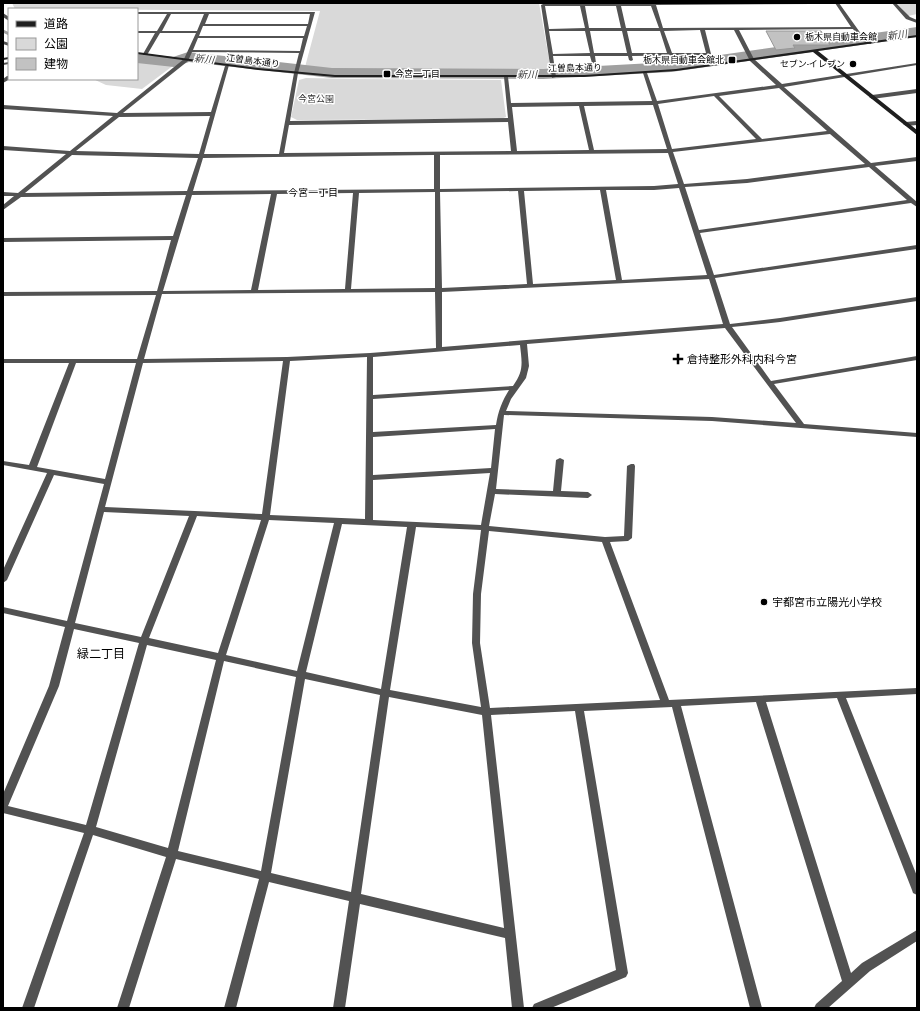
<svg xmlns="http://www.w3.org/2000/svg" width="920" height="1011" viewBox="0 0 920 1011" font-family="'Roboto Condensed','Noto Sans JP',sans-serif">
<style>
.green{fill:#d9d9d9}
.lines{fill:none;stroke-linecap:round;stroke-linejoin:round}
.stream{stroke:#a0a0a0;stroke-width:3}
.river{fill:#a0a0a0;fill-rule:evenodd}
.building{fill:#c2c2c2;stroke:#969696}
.street{fill:#525252;fill-rule:evenodd}
.secondary{fill:#1f1f1f;fill-rule:evenodd}
.poi-dot{fill:#000;stroke:#fff;stroke-width:1.5}
.labels{text-anchor:middle;dominant-baseline:central;stroke-width:3;stroke-linejoin:round;paint-order:stroke}
.far-poi-label{font-size:9px;fill:#000;stroke:#fff;text-anchor:start}
.far-street-label{font-size:9px;fill:#000;stroke:#fff}
.far-park-label{font-size:9px;fill:#303030;stroke:#fff}
.far-water-label{font-size:10px;font-style:italic;fill:#414141;stroke:#fff}
.far-neighbourhood-label{font-size:10px;fill:#000;stroke:#fff}
.poi-label{font-size:11px;fill:#000;stroke:#fff;text-anchor:start}
.neighbourhood-label{font-size:12px;fill:#000;stroke:#fff}
</style>
<rect width="100%" height="100%" fill="#fff"/>
<g class="green">
<path d="M12,3h527l12,67 -4,2 -232,-2 -10,-3 15,-56 -305,-2z"/>
<path d="M897,3h20v11l-9,2z"/>
<path d="M137,56l41,6 -36,27 -36,-4 -13,-6h44z"/>
<path d="M306,78l49,1 146,1 5,37 -5,2 -204,1 -6,-3 8,-37z"/>
</g>
<g class="lines">
<path class="stream" d="M3,31l6,3"/>
<path class="river" d="M917,27v10l-246,35 -128,7 -211,-1 -143,-16 -15,5 -37,-4v-10l36,4 15,-5 144,16 211,1 128,-7z"/>
</g>
<path class="building" d="M766,31h55l9,14h-37l2,3 -19,2z"/>
<g class="lines">
<g class="street">
<path d="M581,3h234l-2,1 -157,1 7,23 188,-1 -16,-24h4l25,35 7,4v2c-9,0 -13,-8 -18,-15l-114,1 15,29 28,25 135,-21v2l-133,22 87,76 46,-6v4l-42,5 42,36v5l-6,-4 -211,30 14,42 203,-30v4l-202,29 15,46 50,-6 137,-21v4l-137,21 -48,5 39,54 146,-25v4l-143,24 30,40 113,9v4l-205,-16 -208,-6 -8,74 57,2 3,-31 4,-2 4,2 -3,31 27,1 4,3 -4,3 -93,-4 -6,32 116,11 19,-1 3,-70 4,-2h3l1,2 -3,72 -4,3 -18,1 59,158 248,-12v6l-71,4 71,178v19l-4,-2 -1,-3 -75,-192 -71,4 85,271 11,-10 55,-33v11l-47,30 -42,37h-14l2,-4 26,-23 -86,-279 -75,4 81,302h-12l-78,-301 -88,4 44,262 -2,4 -75,31h-19l2,-4 82,-34 -41,-259 -84,4 33,293h-12l-7,-70 -145,-34 -15,104h-12l16,-107 -80,-19 -33,126h-12l35,-129 -83,-20 -47,149h-12l49,-151 -73,-22 -59,173h-12l62,-175 -81,-20v-19l46,-108 16,-59 -62,-14v-6l64,14 37,-137 -50,-9 -47,105 -4,3v-13l44,-97 -44,-8v-4l26,4 40,-102h-66v-4h134l19,-64 -153,1v-4l154,-1 14,-51 -168,2v-4l170,-2 13,-41 -165,2 -18,13v-5l11,-9h-11v-4l15,1 48,-39 -63,-4v-4l67,5 43,-35 -110,-7v-4l114,8 67,-54 12,-26h-36l-13,22h-4v-1l12,-21h-18v-2h20l10,-17h-30v-2h178l-17,61 -8,48 218,-3 -4,-41 2,-1 2,1 3,26 141,-2 -9,-28 2,-1 2,1 10,28 119,-16 -26,-24 -16,-31h-29l6,24 -2,1 -77,1 1,4 -2,1 -2,-1 -1,-4h-33l1,7 -2,1 -2,-1 -2,-7h-37l3,21 -4,1 -11,-73 2,-1zM545,6h35l5,22 -36,1zM585,6h31l5,22h-32zM621,6h30l8,22h-33zM171,14h33l-7,17h-35zM209,14h101l-2,10h-103zM203,26h104l-3,10h-105zM700,30l6,23h-34l-8,-22zM549,31h36l5,22 -37,1zM590,31h32l5,22h-33zM627,31h33l7,22h-35zM198,38h105l-3,13 -107,-1zM192,52l107,1 -5,20 -15,81h-75l25,-89 -4,1 -14,46 -88,1 65,-52zM779,88l48,43 -65,8 -43,-43zM714,96l42,43 -84,10 -14,-45zM653,105l14,44 -73,1 -10,-44zM579,106l10,44 -72,1 -5,-44zM210,116l-11,38 -123,-3 43,-34zM508,122l3,29 -227,2 5,-28zM830,134l35,30 -118,15 -63,5 -11,-32zM668,153l10,31 -24,2 -214,3v-34zM72,155l126,3 -11,33 -162,2zM434,155v34l-241,2 10,-33zM869,167l38,33 -208,30 -14,-43 62,-4zM679,188l28,87 -85,5 -16,-90h48zM600,190l16,90 -83,4 -9,-93zM518,191l9,93 -85,4 -2,-96zM435,192v96l-84,1 8,-96zM353,193l-8,96 -87,1 19,-96zM271,194l-20,96 -88,1 29,-96zM709,279l14,45 -281,23v-55zM435,292l1,56 -66,5 -83,4 -143,2 18,-65zM725,328l71,95 -84,-6 -206,-6 5,-12 15,-21 3,-12 -2,-22zM520,345c2,18 4,26 -7,41l-140,9v-38zM367,357l-2,162 -95,-4 20,-154zM283,361l-21,153 -157,-7 38,-144zM76,363h60l-31,116 -68,-12zM509,390c-7,11 -11,22 -13,35l-123,7v-33zM495,429l-4,39 -118,7v-38zM490,473l-9,52 -108,-5v-40zM104,512l85,4 -48,121 -66,-14zM197,516l64,4 -43,133 -69,-15zM269,520l65,3 -37,148 -71,-16zM342,524l65,3 -26,162 -75,-17zM416,527l65,3 -8,64 -1,49 9,64 -91,-17zM489,531l113,11 58,158 -170,8 -10,-65 1,-49zM74,629l65,14 -53,182 -78,-19 51,-120zM147,645l69,15 -48,188 -72,-21zM224,661l72,16 -35,194 -83,-20zM305,679l75,16 -29,197 -80,-19zM389,697l93,18 22,213 -143,-34z"/>
<path d="M892,3h4l14,14 7,3v3l-11,-4z"/>
<path d="M3,13l6,4v4l-6,-4z"/>
<path d="M3,41l6,2v3l-6,-2z"/>
<path d="M9,62v2l-6,1v-2z"/>
<path d="M7,76h2l1,3 -7,4v-4z"/>
<path d="M917,89v4l-45,6 -3,-2 3,-2z"/>
<path d="M917,121v4l-11,1 -3,-2 3,-2z"/>
</g>
<g class="secondary">
<path d="M917,35v2l-99,14 99,79v5l-104,-83 -137,19 -92,6h-249l-77,-7 -121,-16v-2l121,16 77,7h249l92,-6z"/>
<path d="M9,57v2l-6,1v-2z"/>
</g>
</g>
<g class="poi-dot">
<circle cx="797" cy="37" r="4"/>
<rect x="728" y="56" width="8" height="8" rx="2"/>
<circle cx="853" cy="64" r="4"/>
<rect x="383" y="70" width="8" height="8" rx="2"/>
<path d="M676 353h4v4h4v4h-4v4h-4v-4h-4v-4h4z"/>
<circle cx="764" cy="602" r="4"/>
</g>
<g class="labels">
<g class="far-poi-label">
<text x="805" y="37">栃木県自動車会館</text>
<text x="724" y="60" text-anchor="end">栃木県自動車会館北</text>
<text x="845" y="64" text-anchor="end">セブン-イレブン</text>
<text x="395" y="74">今宮一丁目</text>
</g>
<g class="far-street-label">
<text transform="translate(253 61) rotate(7)">江曽島本通り</text>
<text transform="translate(575 68) rotate(-1)">江曽島本通り</text>
</g>
<g class="far-park-label">
<text x="316" y="99">今宮公園</text>
</g>
<g class="far-water-label">
<text transform="translate(897 35) rotate(-8)">新川</text>
<text transform="translate(204 59) rotate(6)">新川</text>
<text x="527" y="74">新川</text>
</g>
<g class="far-neighbourhood-label">
<text x="313" y="192">今宮一丁目</text>
</g>
<g class="poi-label">
<text x="687" y="359">倉持整形外科内科今宮</text>
<text x="772" y="602">宇都宮市立陽光小学校</text>
</g>
<g class="neighbourhood-label">
<text x="101" y="654">緑二丁目</text>
</g>
</g>
<rect width="920" height="1011" fill="none" stroke="#000000" stroke-width="8"/>
<rect x="8" y="8" width="130" height="72" fill="#ffffff" stroke="#999999"/>
<rect x="16" y="21" width="20" height="6" fill="#1f1f1f" stroke="#999999"/>
<text x="44" y="28" font-size="12" fill="#000000">道路</text>
<rect x="16" y="38" width="20" height="12" fill="#d9d9d9" stroke="#999999"/>
<text x="44" y="48" font-size="12" fill="#000000">公園</text>
<rect x="16" y="58" width="20" height="12" fill="#c2c2c2" stroke="#999999"/>
<text x="44" y="68" font-size="12" fill="#000000">建物</text>
</svg>
